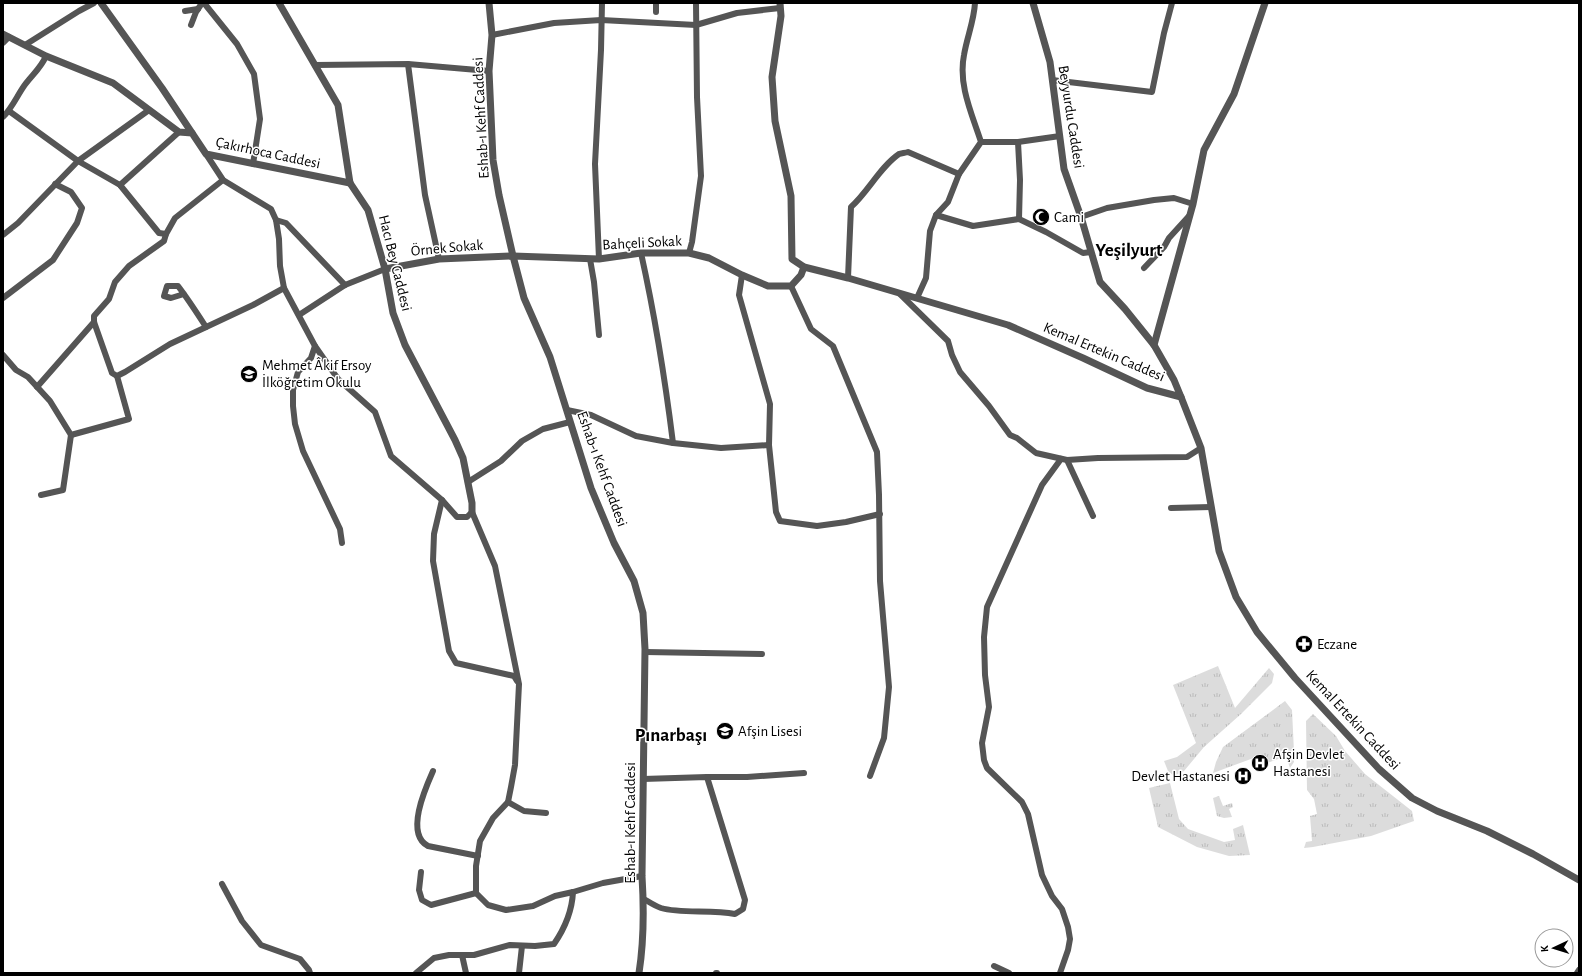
<svg xmlns="http://www.w3.org/2000/svg" width="1582" height="976" viewBox="0 0 1582 976" font-family="'Alegreya Sans',sans-serif">
<style>
.park{fill:url(#park-tufts)}
.lines{fill:none;stroke-linecap:round;stroke-linejoin:round}
.minor{stroke:#555;stroke-width:6}
.tertiary{stroke:#555;stroke-width:7}
.labels{text-anchor:middle;dominant-baseline:central;stroke-width:3;stroke-linejoin:round;paint-order:stroke}
.street-label{font-size:15px;fill:#000;stroke:#fff}
.poi-label{font-size:15px;fill:#000;stroke:#fff;text-anchor:start}
.district-label{font-size:19px;font-weight:bold;fill:#000;stroke:#fff}
</style>
<defs>
<pattern id="park-tufts" width="24" height="20" patternUnits="userSpaceOnUse"><rect width="24" height="20" fill="#dcdcdc"/><path d="M3 7l-1-3M5 7V3M7 7l1-3M15 17l-1-3M17 17v-4M19 17l1-3" fill="none" stroke="#bbb"/></pattern>
</defs>
<rect width="100%" height="100%" fill="#fff"/>
<g class="park">
<path d="M1218,666l17,42 34,-40 5,6 -2,9 -31,31 -37,33 -20,24 -10,5 -6,-5 -4,-10 13,-4 19,-14 -23,-58z"/>
<path d="M1285,701l7,9 2,42v10l-4,6 -4,-12 -24,9 -3,-9 -46,17 3,-11 7,-15z"/>
<path d="M1313,714l23,22 9,15 20,23 47,37 2,10 -43,15 -58,11 -9,1 2,-6 6,-1 -2,-25 7,-2 -3,-15 -7,-9 -1,-69z"/>
<path d="M1170,783l9,36 9,10 36,13 11,-2 -2,-11 10,-4 7,30 -21,1 -32,-9 -39,-20 -9,-39z"/>
<path d="M1219,796l4,10 9,-3 1,4 -4,2 3,8 -8,1 -7,-2 -4,-18z"/>
</g>
<g class="lines">
<g class="minor">
<path d="M204,3l33,41 17,30 6,45 -7,45"/>
<path d="M656,3v9"/>
<path d="M185,11l13,-2"/>
<path d="M191,25l5,-13 6,-9"/>
<path d="M492,35l62,-12 47,-3 95,5 41,-12 43,-5"/>
<path d="M3,43l6,-6"/>
<path d="M25,45l54,-34 15,-8"/>
<path d="M408,64l17,131 14,64"/>
<path d="M315,65l93,-1 81,7"/>
<path d="M1052,80l100,12 12,-59 8,-30"/>
<path d="M9,111l69,50 42,24 39,48 7,1"/>
<path d="M3,117c9,-9 14,-21 21,-31 8,-11 17,-18 22,-30"/>
<path d="M981,142h37l42,-6"/>
<path d="M1018,142l2,38 -1,39"/>
<path d="M206,154l17,26 48,29 5,11 3,19 1,27 4,22 31,58 23,33 37,33 16,44 51,44 15,17h10l5,-5 23,54 24,118 -4,81 -4,22 -3,15 -15,16 -13,23 -4,25v27l12,12 18,5 27,-4 22,-10 18,-4 30,-9 39,-7"/>
<path d="M223,180l-48,38 -9,16 -2,7 -35,25 -14,16 -6,17 -15,17v6l18,51 5,3 8,-4 45,-28 83,-39 31,-17"/>
<path d="M120,185l59,-53"/>
<path d="M936,215l37,11 46,-7 27,13 37,21 8,-1"/>
<path d="M1081,217l26,-9 47,-8 20,-2 19,6"/>
<path d="M276,220l10,3 59,62"/>
<path d="M3,235l15,-12 60,-62 71,-51"/>
<path d="M641,253c14,63 24,126 32,190"/>
<path d="M689,253l3,-11 9,-66 -4,-79 -1,-94"/>
<path d="M590,259l4,23 5,53"/>
<path d="M599,259l-4,-95 6,-114 1,-47"/>
<path d="M1144,268l20,-21 5,-9 20,-22"/>
<path d="M848,278l3,-71c17,-15 29,-40 48,-53 2,-1 6,-1 9,-2l51,22"/>
<path d="M791,286l20,43 22,17 44,106 2,43 1,86 9,106 -5,51 -14,38"/>
<path d="M184,294l-13,4 -7,-2 3,-10h11c10,13 19,27 28,41"/>
<path d="M900,294l48,47 4,14 8,17 29,34 21,29 7,3 19,15 31,7 31,-2 89,-1 14,-9"/>
<path d="M3,298l50,-38 24,-37 5,-15 -11,-16 -16,-8"/>
<path d="M917,298l9,-20 4,-47 6,-16 12,-13 11,-28 22,-32c-9,-28 -23,-57 -17,-87 3,-18 10,-34 11,-52"/>
<path d="M299,315l46,-30 40,-16"/>
<path d="M315,346l-4,12 -13,14 -5,18v16l2,18 8,27 37,78 2,14"/>
<path d="M3,355l13,15 12,7 22,24 21,34 58,-16 -12,-43"/>
<path d="M37,387l57,-65"/>
<path d="M567,410l24,5 45,21 37,7 48,5 48,-3 1,-41 -31,-109 3,-20"/>
<path d="M769,445l7,67 4,9 37,5 29,-4 34,-8"/>
<path d="M1067,460l26,56"/>
<path d="M468,482l33,-21 21,-20 21,-12 27,-7"/>
<path d="M41,495l22,-5 8,-55"/>
<path d="M442,500l-8,34 -1,27 16,90 7,12 58,13 3,5"/>
<path d="M1171,508l40,-1"/>
<path d="M645,652l117,2"/>
<path d="M433,771c-8,18 -28,63 -5,75l50,10"/>
<path d="M707,777h40l57,-4"/>
<path d="M643,779l64,-2 38,123 -2,9 -8,5c-23,-5 -54,0 -74,-6 -6,-2 -12,-6 -17,-9"/>
<path d="M508,802l16,9 22,2"/>
<path d="M421,872l-2,18 3,10 9,5 45,-12"/>
<path d="M222,884l20,37 19,24 39,14 9,11 1,3"/>
<path d="M462,955l4,18"/>
<path d="M994,966l15,7"/>
<path d="M416,973l18,-15 15,-3h25l36,-10 25,1 19,-2c11,-16 18,-32 19,-52"/>
<path d="M519,973l3,-27"/>
<path d="M716,973h1"/>
<path d="M1060,973l8,-23 2,-11 -2,-12 -6,-18 -10,-13 -10,-21 -14,-61 -6,-12 -35,-34 -3,-8 -2,-17 7,-36 -4,-32 -1,-38 3,-30 55,-122 19,-26"/>
<path d="M1577,973l2,-3"/>
</g>
<g class="tertiary">
<path d="M101,3l61,85 30,45"/>
<path d="M279,3l59,102 12,78 18,27 17,59 8,44 12,32 50,95 8,18 9,45v9"/>
<path d="M489,3l3,32 -3,36 4,89 6,35 14,61 11,42 26,59 41,131 23,55 20,38 9,32 2,36 -3,227c2,32 2,65 -3,97"/>
<path d="M780,3l1,13 -9,61 3,44 16,75 1,63 12,8 44,11 160,47 75,33 64,30 34,9 20,51 18,103 17,46 21,35 38,46 84,91 33,29 25,13 50,20 46,23 46,26"/>
<path d="M1033,3l17,59 14,107 17,48 19,65 25,27 29,36 20,35 7,17"/>
<path d="M3,34l43,22 67,27 66,49 13,1 14,21 144,29"/>
<path d="M385,269l54,-10 74,-3 86,3 42,-6h48l20,5 33,17 26,11h23l10,-11 3,-8"/>
<path d="M1154,345l39,-141 11,-54 30,-56 31,-91"/>
</g>
</g>
<defs>
<symbol id="mosque-disc" viewBox="-11 -11 22 22"><circle r="9.5" fill="#000" stroke="#fff"/><path d="M3.5-4.9A6 6 0 1 0 3.5 4.9A5 5 0 1 1 3.5-4.9Z" fill="#fff"/></symbol>
<symbol id="school-disc" viewBox="-11 -11 22 22"><circle r="9.5" fill="#000" stroke="#fff"/><path d="M0-5L7-2L0 1L-7-2ZM-4 1L0 2.5L4 1V4Q0 6-4 4Z" fill="#fff"/></symbol>
<symbol id="pharmacy-disc" viewBox="-11 -11 22 22"><circle r="9.5" fill="#000" stroke="#fff"/><path d="M-2-6h4v4h4v4h-4v4h-4v-4h-4v-4h4Z" fill="#fff"/></symbol>
<symbol id="hospital-disc" viewBox="-11 -11 22 22"><circle r="9.5" fill="#000" stroke="#fff"/><path d="M-5-5h3v3.5h4V-5h3V5h-3V1.5h-4V5h-3Z" fill="#fff"/></symbol>
</defs>
<g fill-rule="evenodd">
<use href="#mosque-disc" x="1031" y="207" width="20" height="20"/>
<use href="#school-disc" x="239" y="364" width="20" height="20"/>
<use href="#pharmacy-disc" x="1294" y="634" width="20" height="20"/>
<use href="#school-disc" x="715" y="721" width="20" height="20"/>
<use href="#hospital-disc" x="1250" y="753" width="20" height="20"/>
<use href="#hospital-disc" x="1233" y="766" width="20" height="20"/>
</g>
<g class="labels">
<g class="street-label">
<text transform="translate(1071 117) rotate(81)">Beyyurdu Caddesi</text>
<text transform="translate(481 118) rotate(-93)">Eshab-ı Kehf Caddesi</text>
<text transform="translate(268 153) rotate(12)">Çakırhoca Caddesi</text>
<text transform="translate(642 243) rotate(-3)">Bahçeli Sokak</text>
<text transform="translate(447 248) rotate(-5)">Örnek Sokak</text>
<text transform="translate(395 263) rotate(76)">Hacı Bey Caddesi</text>
<text transform="translate(1104 352) rotate(23)">Kemal Ertekin Caddesi</text>
<text transform="translate(602 469) rotate(70)">Eshab-ı Kehf Caddesi</text>
<text transform="translate(1353 720) rotate(47)">Kemal Ertekin Caddesi</text>
<text transform="translate(630 823) rotate(-90)">Eshab-ı Kehf Caddesi</text>
</g>
<g class="poi-label">
<text x="1054" y="217">Cami</text>
<text x="262" y="365">Mehmet Âkif Ersoy<tspan x="262" dy="17">İlköğretim Okulu</tspan></text>
<text x="1317" y="644">Eczane</text>
<text x="738" y="731">Afşin Lisesi</text>
<text x="1273" y="754">Afşin Devlet<tspan x="1273" dy="17">Hastanesi</tspan></text>
<text x="1230" y="776" text-anchor="end">Devlet Hastanesi</text>
</g>
<g class="district-label">
<text x="1129" y="250">Yeşilyurt</text>
<text x="671" y="735">Pınarbaşı</text>
</g>
</g>
<rect width="1582" height="976" fill="none" stroke="#000000" stroke-width="8"/>
<g transform="translate(1554 948) rotate(266)"><circle r="19" fill="#ffffff" stroke="#999999"/>
<path d="M0-3L7 15L0 10L-7 15Z" fill="#000000"/>
<text y="-6" font-size="11" font-weight="bold" text-anchor="middle" fill="#000000">K</text>
</g>
</svg>
